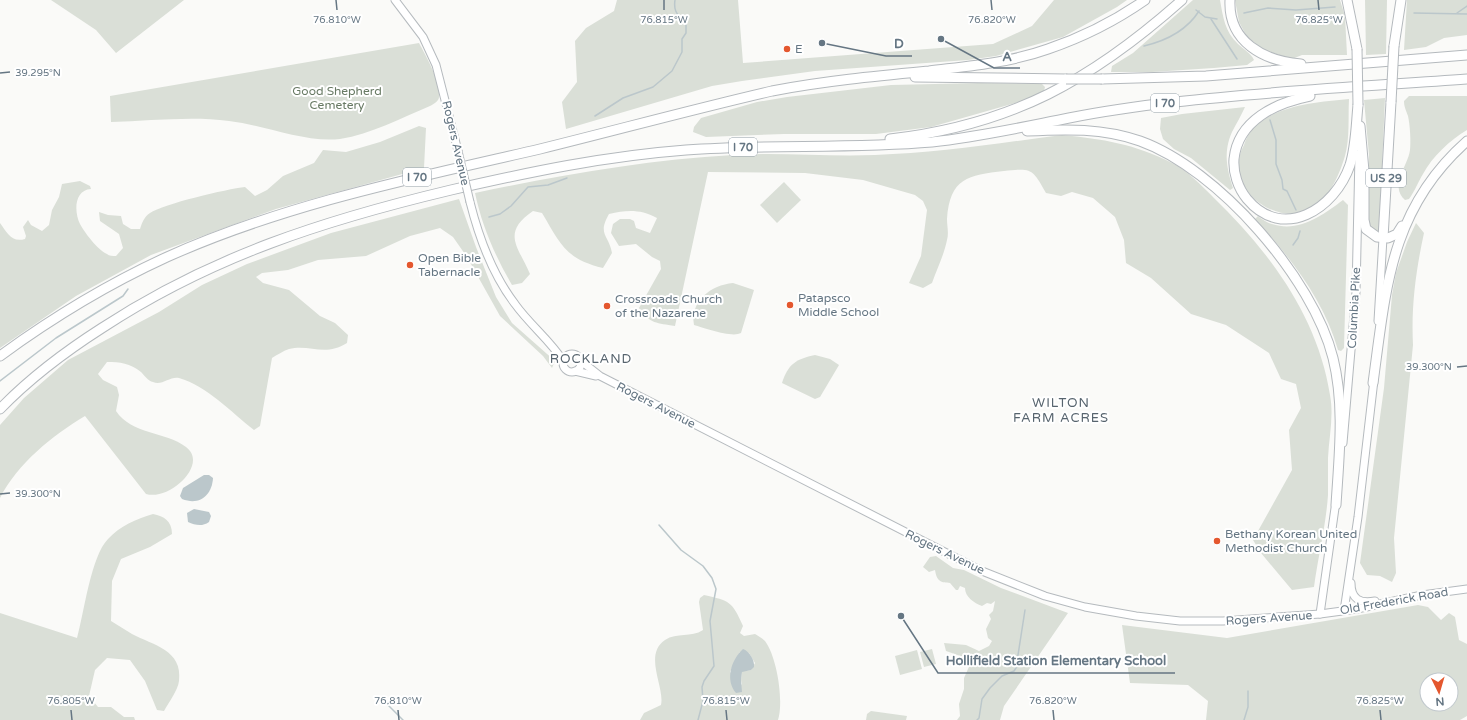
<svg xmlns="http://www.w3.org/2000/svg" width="1467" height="720" viewBox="0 0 1467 720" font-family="'Varela Round',sans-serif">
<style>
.green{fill:#dadfd7;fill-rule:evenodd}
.water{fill:#bbc7cb}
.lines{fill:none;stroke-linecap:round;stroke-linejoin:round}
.stream{stroke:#bbc7cb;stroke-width:1.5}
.major-casing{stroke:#b5babe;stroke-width:9}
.highway-casing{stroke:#b4b9bd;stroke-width:11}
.major{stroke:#fff;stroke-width:7}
.highway{stroke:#fff;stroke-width:9}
.major-bridge-casing{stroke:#b5babe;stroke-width:9;stroke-linecap:butt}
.highway-bridge-casing{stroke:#b4b9bd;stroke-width:11;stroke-linecap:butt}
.major-bridge{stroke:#fff;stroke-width:7}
.highway-bridge{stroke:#fff;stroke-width:9}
.ticks{fill:none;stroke:#657683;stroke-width:1.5}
.poi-dot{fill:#e4572e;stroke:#fff;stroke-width:1.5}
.labels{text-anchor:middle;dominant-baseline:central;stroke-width:4;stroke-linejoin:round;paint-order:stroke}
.shield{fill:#fff;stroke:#939fa8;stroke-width:1}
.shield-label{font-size:11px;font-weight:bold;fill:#657683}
.poi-label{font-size:12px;fill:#657683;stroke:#fff;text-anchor:start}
.park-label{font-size:12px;fill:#687a64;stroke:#fff}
.street-label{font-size:12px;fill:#657683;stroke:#fff}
.neighbourhood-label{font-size:13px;letter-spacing:1px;fill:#57646e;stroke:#fff}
.ticks-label{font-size:10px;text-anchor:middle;fill:#657683;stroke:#fff;stroke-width:4;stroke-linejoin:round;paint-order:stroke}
.leader{fill:none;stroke:#657683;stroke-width:1.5}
.callout-dot{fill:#657683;stroke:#fff;stroke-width:1.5}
.callout-label{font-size:13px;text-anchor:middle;font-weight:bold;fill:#657683;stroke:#fff;stroke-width:4;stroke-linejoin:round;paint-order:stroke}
</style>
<rect width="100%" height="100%" fill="#fafaf8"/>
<g class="green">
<path d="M51,0h133l-68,53 -20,-23z"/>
<path d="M617,0h121l5,63 250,-19 39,-18 22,-26h73l-10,7 -54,30 -67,19 -28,4 -153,11 -73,10 -30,5 -146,43 -4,-27 15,-20 -2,-41 11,-13 28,-17z"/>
<path d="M1193,0h27c3,17 5,32 18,44 6,6 13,9 16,16l-7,5 -33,3 -62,4h-41l1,-6 21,-13z"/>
<path d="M1235,0h105l5,16 2,39h-45l-10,4 -28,-9 -17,-13 -8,-15z"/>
<path d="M1365,0h22l-1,54 -20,1z"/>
<path d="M1407,0h60v35l-23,3 -18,9 -22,3z"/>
<path d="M419,43c7,13 22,39 20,54 0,4 -5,7 -9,9 -29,12 -59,28 -90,33 -35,4 -76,-14 -111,-18 -38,-5 -79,0 -118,1l-1,-26z"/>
<path d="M979,83l63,1 3,3 -1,4 -15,8 -98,28 -55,7h-92l-78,3 -13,-5 1,-5 7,-9 56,-16 30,-5 104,-12z"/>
<path d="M1409,96h58v34c-17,10 -35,27 -44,44 -5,8 -8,17 -14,25l-4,1c-16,-15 3,-34 5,-50 1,-9 0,-25 -2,-34 -2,-6 -4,-9 -4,-15z"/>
<path d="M1385,98l-6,137 -10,-9 -2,-7 2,-64 -5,-55z"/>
<path d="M1349,99c-1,19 1,39 -4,57 -6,20 -18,48 -39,56 -29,9 -65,-13 -67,-44 -1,-8 1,-16 5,-23 3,-9 7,-16 15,-22 25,-19 60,-21 90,-24z"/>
<path d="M1245,107c-4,9 -9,17 -13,25 -9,20 -5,37 1,56l-3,2 -39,-32 -17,-9 -11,-10 -3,-10 1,-11 21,-4z"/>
<path d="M419,126l7,2 -2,40 -148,41 -125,46 -75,41 -76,52v-125c7,9 11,20 25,16l1,-3 -3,-9 5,-7 3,5 11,6 7,-6 3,-15 7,-13 3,-13 18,-3 10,5 1,3c-17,1 -17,23 -11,35 5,9 17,25 27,30 2,2 6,2 9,2l7,-8 -4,-14 -19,-13 -1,-9 9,3 13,1 2,8 8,5h9c2,-6 4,-12 10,-16 13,-9 77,-24 95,-26l10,9 12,-6 16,-14 31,-13 9,-13 23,2 34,-10z"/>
<path d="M1062,135c41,4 73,9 110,28 15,7 30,23 42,35 55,53 104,119 116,197 4,21 -1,42 -2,63 0,12 0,24 0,37 -2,30 -10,62 -14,92l-22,3 -31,-37 -8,-13 39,-70 -3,-40 12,-22 -5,-24 -15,-5 -12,-26 -43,-28 -35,-11 -40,-36 -25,-15 -2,-23 -9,-23 -22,-19 -21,-6 -11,4 -15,-3c-14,-25 -14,-25 -42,-22 -36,4 -54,7 -57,48 0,7 2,14 0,21 -3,15 -10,29 -15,43l-9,5 -14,-5 12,-27 6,-46 -4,-9 -8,-6 -52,-15 -58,-7 -97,-1 -33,154c-18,-3 -25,-2 -36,-18l22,-39 -1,-8 -8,-4 -16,-13 -17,2 -8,-13 2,-9 7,-5h10l4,2 2,7 14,5 7,-15c-17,-9 -30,-8 -48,-4 -12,21 0,21 3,39l-9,15c-38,-9 -43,-25 -61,-55l-9,-2c-32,22 -15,35 -3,63l-8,9 -10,2c-17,-29 -30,-59 -37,-92 85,-18 171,-33 258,-38 47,-3 95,2 142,0 62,-2 125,-12 187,-20z"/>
<path d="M784,182l17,18 -24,23 -17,-18z"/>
<path d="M459,199l17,48 20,50 16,26 43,38 -3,7 -9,-12 -43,-40 -33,-59 -14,-20 -13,-9 -30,8 -44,20 -48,4 -30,10 -26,3 -6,4 7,6 26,7 31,26 15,7 13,12 -1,8c-22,14 -37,1 -58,6 -6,2 -12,6 -17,9l-12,68 -6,4c-23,-18 -47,-44 -75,-52 -9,-2 -17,8 -26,4 -5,-1 -9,-7 -12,-10 -11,-9 -21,-10 -34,-10l-9,12 5,6 14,7 2,8 -3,16c16,24 49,20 70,36 23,17 -16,54 -40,47l-61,-78c-33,20 -67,47 -85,82v-73l24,-27 44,-38 91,-48 43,-27 45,-21 84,-31z"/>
<path d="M1343,200l5,5 -4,143 -3,3 -3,-1c-14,-50 -48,-93 -83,-131l3,-3c4,3 9,7 14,8 27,9 51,-9 71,-24z"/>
<path d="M1416,223l8,10c-8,37 -13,73 -11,112l-19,193 2,35 -4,9 -12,-6 -13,-1 -7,-12 24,-175 8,-93 4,-22 11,-31z"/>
<path d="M733,283l21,7 -13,43c-9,5 -37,-5 -47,-8 -4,-24 17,-40 39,-42z"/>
<path d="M815,355l15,4 9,6 -19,32 -5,2 -33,-16c6,-19 14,-24 33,-28z"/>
<path d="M153,514c11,2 19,7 19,20l-22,13 -29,12 -9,22 -1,40c7,4 14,9 21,13 21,11 51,16 47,47 -1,9 -10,21 -15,30l-7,-1 -12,-29 -15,-21 -23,-2 -12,12 -6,26 9,11h13l13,10h10l1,3h-135v-107l77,25c7,-25 14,-82 31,-99 12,-13 28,-20 45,-25z"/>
<path d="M936,556l17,12 11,2 37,18 67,25 -64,93 -4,14h-43l3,-4 -1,-12 5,-15v-11l8,-18 -26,-9 -2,-8 22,2 13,6 10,-5 3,-5 -4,-3 -2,-9 5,-10 -2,-4 4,-4 2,-10 -4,3 -4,-1 -5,3c-8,-3 -17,-9 -17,-18l-5,-2 -2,4h-2l-6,-7c-8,-1 -13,0 -15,-13l-6,2 -6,-5 7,-10z"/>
<path d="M704,595c26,6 28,6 39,31l-3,7 4,3 11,-2c3,2 7,4 10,7 12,16 19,60 13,79h-138l4,-7 17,-8c4,-18 -18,-50 4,-65 12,-8 26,-2 38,-10l-4,-28 1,-4zM740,652l9,1 6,10 -4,7 -9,1 -1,9 1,5 -12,-13z"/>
<path d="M1418,605l10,2 13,13 8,-7 6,4 4,23 8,4v72l-7,4h-254l2,-19 -20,-16 -58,-2 -8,-58 105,13zM1427,680h24v24h-24z"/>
<path d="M932,649l4,15 -12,3 -4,-15z"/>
<path d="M917,650l5,19 -22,6 -5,-19z"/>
<path d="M871,711l36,5 -1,4h-40l1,-6z"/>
</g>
<g class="water">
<path d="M204,475h5l4,3c-1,17 -13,28 -31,21l-2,-3 3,-8z"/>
<path d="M194,509l15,3 2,4 -2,6c-7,5 -14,3 -21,0l-1,-9z"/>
<path d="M743,649c6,2 12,11 11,18l-3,3 -9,2 -1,8 1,12 -6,1c-11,-13 -5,-33 7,-44z"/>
</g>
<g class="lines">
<g class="stream">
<path d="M1196,10l9,7 12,2"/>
<path d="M1244,13l24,-5 28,2 39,-3"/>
<path d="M1414,13l53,1"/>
<path d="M1457,13l10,-7"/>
<path d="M1211,19l26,40"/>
<path d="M1144,46c21,-5 43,-16 55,-35"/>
<path d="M595,116l28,-18 30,-11 19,-16 10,-19v-13l4,-6v-8c-7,-10 -13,-12 -11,-25"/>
<path d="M1270,120l6,20v24l6,16 1,9 4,2 9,19"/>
<path d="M489,217l11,-3 11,-8 17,-19 20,-2 19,-7"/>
<path d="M1293,245l5,-7 2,-7"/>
<path d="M0,381l56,-43 67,-42 5,-7"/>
<path d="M659,525l22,25 22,16 9,12 4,11 -6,32 4,45 -10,15 -2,6 1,14 -5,19"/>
<path d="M387,704l16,16"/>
<path d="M977,720l2,-2 3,-19 8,-11 12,-12 12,-5 2,-3 9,-58"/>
<path d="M1244,720l4,-13v-16"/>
</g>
<defs>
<g id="major">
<path d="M395,0l28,37 13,28 22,86"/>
<path d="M470,202c9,36 22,72 45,102 15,21 35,36 49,58"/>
<path d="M1378,321l5,-83"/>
<circle cx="572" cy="363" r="9"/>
<path d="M581,361l19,15 382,195 63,25 40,11 51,9 44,5h43l97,-7 37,-5 65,-14 45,-6"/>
<path d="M575,371l21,5"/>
<path d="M1343,443l13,-151 3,-138"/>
<path d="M1351,583c0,16 9,21 24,18"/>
<path d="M1344,611l14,-94 16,-137"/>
<path d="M1320,614l16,-113"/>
</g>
<g id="highway">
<path d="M1230,0c-2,42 34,61 71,64"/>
<path d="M1347,0l10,49"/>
<path d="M1394,46l7,-46"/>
<path d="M915,77l151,2"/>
<path d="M1102,79l104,-3 261,-21"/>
<path d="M1310,96c-34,7 -72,24 -76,63 -1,14 4,29 13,40 36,43 88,10 103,-34 6,-19 6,-40 8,-60"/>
<path d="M1360,126l4,45v49l2,9 11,8 11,1 9,-4 5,-8"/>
<path d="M1027,131c39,-2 76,-3 113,10 78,28 173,137 193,217 12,48 6,98 3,147"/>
<path d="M890,139c122,-14 202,-59 292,-139"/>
<path d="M1383,238l8,-136"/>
<path d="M0,356c52,-38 108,-72 167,-99 118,-53 247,-79 373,-108 77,-19 154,-40 232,-58 52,-10 105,-15 157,-20 40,-5 80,-8 119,-22 35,-12 67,-28 97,-49"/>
<path d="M1373,383c13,-95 17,-174 94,-242"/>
<path d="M0,409c31,-32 66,-58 102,-81 110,-72 223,-108 349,-138 78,-18 155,-34 235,-40 82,-6 164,-1 246,-8 46,-5 91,-15 137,-24 35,-7 71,-12 106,-16 97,-11 195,-16 292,-23"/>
</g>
</defs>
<use href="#major" class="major-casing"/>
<use href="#highway" class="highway-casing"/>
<use href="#major" class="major"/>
<use href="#highway" class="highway"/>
<defs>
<path id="major-bridge" d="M458,151l12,51"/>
<g id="highway-bridge">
<path d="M1357,49l1,56"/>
<path d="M1066,79h36"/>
<path d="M1391,102l3,-56"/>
</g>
</defs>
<use href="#major-bridge" class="major-bridge-casing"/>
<use href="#highway-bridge" class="highway-bridge-casing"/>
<use href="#major-bridge" class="major-bridge"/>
<use href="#highway-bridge" class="highway-bridge"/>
</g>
<path class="ticks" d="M336,0l1,10M664,0v10M991,0l1,10M1318,0l1,10M0,73l10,-1M1457,367l10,-1M0,494l10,-1M71,710l1,10M398,710l1,10M726,710l1,10M1053,710l1,10M1380,710l1,10"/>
<g class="poi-dot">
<circle cx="787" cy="49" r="4"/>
<circle cx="410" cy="265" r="4"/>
<circle cx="790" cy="305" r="4"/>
<circle cx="607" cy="306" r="4"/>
<circle cx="1217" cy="541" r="4"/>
</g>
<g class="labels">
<g class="shield">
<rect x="1151" y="94" width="28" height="18" rx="3"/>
<rect x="729" y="138" width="28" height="18" rx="3"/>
<rect x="403" y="168" width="28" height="18" rx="3"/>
<rect x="1366" y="169" width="40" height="18" rx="3"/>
</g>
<g class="shield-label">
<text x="1165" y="103">I 70</text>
<text x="743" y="147">I 70</text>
<text x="417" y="177">I 70</text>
<text x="1386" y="178">US 29</text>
</g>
<g class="poi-label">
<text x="795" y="49">E</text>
<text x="418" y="258">Open Bible<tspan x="418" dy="14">Tabernacle</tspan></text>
<text x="798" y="298">Patapsco<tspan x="798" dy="14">Middle School</tspan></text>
<text x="615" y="299">Crossroads Church<tspan x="615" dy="14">of the Nazarene</tspan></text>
<text x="1225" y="534">Bethany Korean United<tspan x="1225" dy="14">Methodist Church</tspan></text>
</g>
<g class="park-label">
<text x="337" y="91">Good Shepherd<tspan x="337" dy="14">Cemetery</tspan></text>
</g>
<g class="street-label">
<text transform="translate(456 143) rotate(77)">Rogers Avenue</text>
<text transform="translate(1354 308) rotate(-87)">Columbia Pike</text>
<text transform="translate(656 405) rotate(27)">Rogers Avenue</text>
<text transform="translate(945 552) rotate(26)">Rogers Avenue</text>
<text transform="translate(1394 601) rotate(-10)">Old Frederick Road</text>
<text transform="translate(1269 618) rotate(-4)">Rogers Avenue</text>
</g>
<g class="neighbourhood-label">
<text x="591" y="359">ROCKLAND</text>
<text x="1061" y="403">WILTON<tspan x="1061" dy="15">FARM ACRES</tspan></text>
</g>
</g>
<g class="ticks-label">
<text x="337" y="23">76.810°W</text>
<text x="664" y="23">76.815°W</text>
<text x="992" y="23">76.820°W</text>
<text x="1319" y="23">76.825°W</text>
<text x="38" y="76">39.295°N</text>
<text x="1429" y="370">39.300°N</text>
<text x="38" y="497">39.300°N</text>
<text x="71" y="704">76.805°W</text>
<text x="398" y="704">76.810°W</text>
<text x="726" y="704">76.815°W</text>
<text x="1053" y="704">76.820°W</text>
<text x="1380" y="704">76.825°W</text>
</g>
<path class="leader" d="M822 43L886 56H912M941 39L994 68H1020M901 616L938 673H1175"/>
<g class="callout-dot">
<circle cx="822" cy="43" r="4"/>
<circle cx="941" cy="39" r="4"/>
<circle cx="901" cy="616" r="4"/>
</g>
<g class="callout-label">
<text x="899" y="48">D</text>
<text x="1007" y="61">A</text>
<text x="1056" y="665">Hollifield Station Elementary School</text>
</g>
<g transform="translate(1439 692) rotate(175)"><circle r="19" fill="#ffffff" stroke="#c1c8cd"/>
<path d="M0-3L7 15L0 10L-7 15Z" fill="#e4572e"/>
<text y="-6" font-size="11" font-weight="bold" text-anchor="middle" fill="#657683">N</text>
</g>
</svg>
